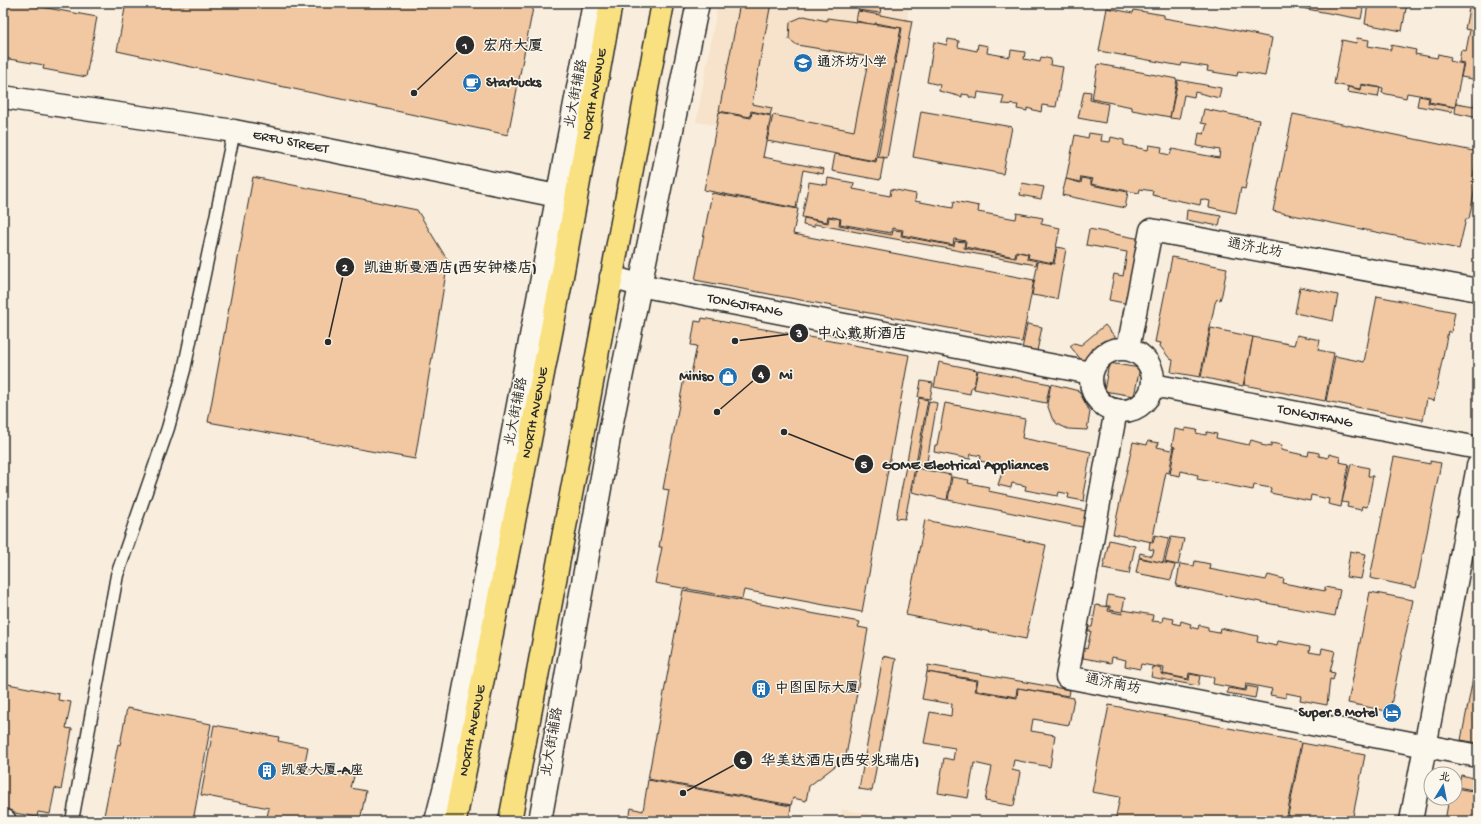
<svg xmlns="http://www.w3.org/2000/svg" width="1481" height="824" viewBox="0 0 1481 824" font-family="'Gochi Hand','LXGW WenKai TC',sans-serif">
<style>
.built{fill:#f7e3cb}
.building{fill:#f1c8a1;stroke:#2b2b2b}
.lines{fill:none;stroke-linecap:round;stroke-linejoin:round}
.service-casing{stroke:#2b2b2b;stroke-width:15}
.minor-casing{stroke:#2b2b2b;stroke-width:25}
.primary-casing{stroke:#2b2b2b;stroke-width:25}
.service{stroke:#fbf7ec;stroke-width:12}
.minor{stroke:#fbf7ec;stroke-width:22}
.primary{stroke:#f9e181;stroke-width:22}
.labels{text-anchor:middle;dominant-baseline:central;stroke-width:3;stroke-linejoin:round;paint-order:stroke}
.poi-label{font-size:14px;font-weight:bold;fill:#2b2b2b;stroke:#fbf7ec;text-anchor:start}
.street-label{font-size:14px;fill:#2b2b2b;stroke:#fbf7ec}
.leader{fill:none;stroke:#2b2b2b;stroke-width:1.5}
.callout-dot{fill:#2b2b2b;stroke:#fbf7ec;stroke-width:1.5}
.mark-label{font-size:12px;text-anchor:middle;font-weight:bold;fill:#fff}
.callout-label{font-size:15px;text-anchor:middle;font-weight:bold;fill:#2b2b2b;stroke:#fbf7ec;stroke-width:3;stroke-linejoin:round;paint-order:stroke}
</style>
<rect width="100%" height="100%" fill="#f9eedd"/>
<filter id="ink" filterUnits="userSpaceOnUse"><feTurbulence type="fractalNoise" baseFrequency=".025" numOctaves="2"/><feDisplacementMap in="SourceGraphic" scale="8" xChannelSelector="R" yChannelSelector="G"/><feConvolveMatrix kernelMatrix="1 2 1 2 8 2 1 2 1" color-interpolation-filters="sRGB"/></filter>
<g filter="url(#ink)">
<g class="built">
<path d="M718,3h192l-28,153 -186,-34z"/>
<path d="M842,809l67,12h-70z"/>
</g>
<g class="building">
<path d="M3,3h16l78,14 -11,60 -43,-8 1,-4 -41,-7z"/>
<path d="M126,3h408l-26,132 -391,-84z"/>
<path d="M740,3h31l-19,101 20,4 -2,7 -19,-4 -1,6 -31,-6z"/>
<path d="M859,3h23l-2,10 -22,-3z"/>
<path d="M1274,3h90l-3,16z"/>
<path d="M1368,3h39l-5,28 -37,-7z"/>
<path d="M1470,3h8v77l-17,-3 3,-14 -5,-1 2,-12 5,1 4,-21 -5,-1z"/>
<path d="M1107,8l26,5 1,-3 30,5v3l51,9v-1l57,12 -7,38 -27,-5 -1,5 -30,-5 1,-4 -26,-4 -1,3 -82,-15z"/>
<path d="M858,11l54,10 -25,137 -9,-2 24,-128 -27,-5v2l-19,-4z"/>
<path d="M804,16l23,5v-3l74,10 -26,133 -108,-20 6,-26 81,16 15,-74 -72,-12 -8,-6 1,-17z"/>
<path d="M1357,38l12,2 -1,6 23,4v-5l25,5 -1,4 22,4 1,-4 13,3 -1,4 13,3 -8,43 -26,-5 1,-5 -23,-4 -1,5 -24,-5 1,-5 -22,-4 -1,5 -26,-5 8,-44 14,3z"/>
<path d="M948,39l11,2 -1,6 19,4 1,-7 10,2 -1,7 23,4 1,-7 14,2 -1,7 16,3 1,-5 10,2 -1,6 13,2 -7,40 -14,-2 -1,7 -14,-4v3l-10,-2 1,-4 -16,-1 2,-8 -26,-4 -1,7 -8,-2v-2l-7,-1v3l-23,-6 1,-6 -13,-3 7,-40 13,3z"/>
<path d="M1098,64l79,15 -7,38 -38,-7v-3l-40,-8z"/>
<path d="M1178,80l43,8 -2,10 -24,-6 -1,5 -10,-2 -5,24 -9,-1z"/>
<path d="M1362,85l18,3 -2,9 -31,-5 1,-5 13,3z"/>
<path d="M1084,91l7,1 -1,8 18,4 -3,19 -27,-5z"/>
<path d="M1476,92h2v26l-23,-5 1,-10 18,3z"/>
<path d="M1419,96l10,2 -1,5 25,4 -1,5 -35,-6z"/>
<path d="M1204,109l55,11 -14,69 -4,-1 -5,25 -27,-6 1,-6 -9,-2 -1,6 -48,-10 1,-4 -13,-2 -1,4 -48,-9 2,-5 -12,-2 -1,5 -14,-3 9,-44 13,3 1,-5 13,2 -1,6 9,1 1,-5 13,3v5l24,5 1,-5 13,2 -1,6 9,2 2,-6 47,9 1,-8 -23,-4 2,-13 5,1 3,-10 -6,-1z"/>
<path d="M921,111l91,16 -9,47 -90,-17z"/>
<path d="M719,112l32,6 1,-6 19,4 -8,41 61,12 -1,5 -20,-4 -7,38 -92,-18z"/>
<path d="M1293,114l185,38 -6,30 4,1 -7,36h-3l-7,30 -186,-38z"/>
<path d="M835,154l41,8 1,-5 7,1 -4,22 -48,-9z"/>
<path d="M3,163h3l-3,14z"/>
<path d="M253,177l164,33 31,51 -33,198 -207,-37z"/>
<path d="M828,178l26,5 -1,6 37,7 1,-7 25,5 -1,7 38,7 1,-7 25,5 -1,6 38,7 1,-6 26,5 -2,6 19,4 -7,35 -25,-5 1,-4 -13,-3 -1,6 -50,-10 1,-6 -12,-2 -1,6 -51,-10 1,-5 -11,-2 -1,5 -51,-9 1,-5 -13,-3 -1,6 -25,-5 7,-35 18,3z"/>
<path d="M1082,178l9,2v5l37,7 -3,16 -63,-13 4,-16 15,4z"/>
<path d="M1022,183l22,4 -3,12 -21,-4z"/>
<path d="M712,193l86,16 -5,25 241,46 -12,62 -327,-62z"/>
<path d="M1187,210l34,6 -2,10 -33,-6z"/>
<path d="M829,217l11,2 -1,6 53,10 1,-5 9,1 -1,5 53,10 1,-5 10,1 -1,6 52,10 1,-6 11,2 -1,5 10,2 -1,4 -222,-41v3l-11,-2 1,-7 24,5z"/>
<path d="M1089,229l57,11 -12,65 -25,-5 5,-26 9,2 4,-24 -41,-7z"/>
<path d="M1057,247l9,2 -9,50 -25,-4 6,-34 16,3z"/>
<path d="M1172,257l55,11 -5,26 -2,6 -3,-1 -2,4 -15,74 -29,-5 2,-12 -3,-1 -10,-13 1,-3 -6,-1z"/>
<path d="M1300,287l38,8 -5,26 -38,-8z"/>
<path d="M1377,296l78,16 -4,21 -3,-2 -14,70 -7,-2 -4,21 -97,-19 9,-45 29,6z"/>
<path d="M702,318l207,37 -47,257 -118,-22 -2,9 -87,-16 7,-36h-3l10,-57 -6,-1 22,-116 6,1 6,-28 -6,-1 4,-24 6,1z"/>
<path d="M1027,324l15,3 -5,24 -15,-2z"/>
<path d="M1105,325l12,14 -28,22h-7l-12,-15 4,-3 7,2z"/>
<path d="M1211,328l42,9 -10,49 -42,-9z"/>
<path d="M1297,335l23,5 -2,10 16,3 -9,48 -81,-16 9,-48 41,8z"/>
<path d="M939,362l38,8 -3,17h-3l-1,7 -36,-7z"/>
<path d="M1109,363l31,5 -6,28 -30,-5z"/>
<path d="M978,370l72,14 -4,19 -72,-14z"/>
<path d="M921,381l12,2 -3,16 -12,-2z"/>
<path d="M1051,384l28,7 11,21 -3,18 -19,-1 -11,-5 -5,-6 -5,-14z"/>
<path d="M919,398l9,2 -23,119 -9,-1z"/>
<path d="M929,401l8,2 -11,64 -9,-2z"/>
<path d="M945,403l80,16 -3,19 69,14 -8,42h2l-1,7 -16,-3 1,-4 -10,-2 -1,4 -33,-6 1,-4 -14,-3 -1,5 -13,-3 6,-19 -24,-5 1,-5 -10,-2 -1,5 -36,-7 1,-7h2z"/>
<path d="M1185,428l12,2 -1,3 10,2 1,-3 10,2 -1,4 33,7 2,-5 10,3v2l10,2v-4l11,2 -1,5 27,6 1,-5 10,2v3l9,2 1,-4 11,3 -1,5 10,2 -8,43 -13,-3 1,-5 -18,-4 -1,6 -40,-8 1,-5 -17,-3 -1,5 -56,-11 1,-4 -17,-4 -1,5 -10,-2 5,-27 -3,-1 3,-17 10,2z"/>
<path d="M1148,441l11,2 -2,4 14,3 1,-3h2l-5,26 -3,-1 -14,70 -39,-8 20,-92 14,3z"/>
<path d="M1394,457l36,7v-3l11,2 -25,125 -46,-10z"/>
<path d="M1351,464l18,4 -1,8h5l-6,31 -5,-1 -1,4 -14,-3 1,-4 -6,-1z"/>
<path d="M916,468l35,7 -4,25 -35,-8z"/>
<path d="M952,477l17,3 -1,3 21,4 -1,4 103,21 -4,16 -139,-28z"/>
<path d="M925,520l121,25 -20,94 -120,-24z"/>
<path d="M1155,535l14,3 -6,25 -24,-6 1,-4 12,3 2,-6 -5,-1 1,-7 3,1z"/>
<path d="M1171,537l13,2 -6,26 -13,-3z"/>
<path d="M1109,540l26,6 -6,28 -26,-5z"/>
<path d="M1350,551l16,3 -5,25 -15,-2z"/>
<path d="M1139,558l36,7 -4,15 -35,-7z"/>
<path d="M1195,561l15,3 -1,5 57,11 2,-5 16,4 -1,4 42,8v-4l15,3 -5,26 -159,-30 4,-22 14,2z"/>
<path d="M683,590l177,32 -2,5 10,2 -22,127 -3,4 -34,26 -3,15 -13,-3 -2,7 -143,-26z"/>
<path d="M1370,592l43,8 -24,114 -7,-4 -34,-7z"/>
<path d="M1108,595l17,3 -3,14 -12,-2v-4h-4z"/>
<path d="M1096,605l13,2 -1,4 14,3 1,-4 30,5 -1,6 10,1 1,-5 11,2 -1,4 7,2 1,-4 10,3 -1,3 8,2 1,-4 9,2v4l11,2 1,-5 38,8 -1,6 20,4 1,-5 32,6 -1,5 12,2 1,-6 13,3 -5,21 5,1 -2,7 -3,-1 -3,26 -27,-5 1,-4 -15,-3v5l-16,-3 2,-6 -26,-5 -1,6 -32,-6 1,-6 -25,-5 -1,6 -25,-5 1,-6 -23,-4 -1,5 -15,-3 1,-6 -14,-3 -1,6 -28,-5 1,-10 3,1 4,-18h-3l1,-4h3z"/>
<path d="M1478,653v90l-17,-3z"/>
<path d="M883,656l13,3 -24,132 -13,-2z"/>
<path d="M928,665l142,25 -1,6 -52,-8 -1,9 -40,-7 2,-10 -51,-8z"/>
<path d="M1153,667l9,2 -1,5 28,6 1,-6 10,2 -2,10 -47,-9z"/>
<path d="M927,672l50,9 -2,10 42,7 1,-10 56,10 -5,27 -36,-6 -2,12 24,4 -5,32 -36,-7 -2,10 8,2 -6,34 -29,-5 7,-34 -18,-4 -6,35 -30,-5 6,-35 9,2 2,-12 -31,-5 6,-31 21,4 1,-12 -30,-5z"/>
<path d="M3,683l56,11 -1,6 13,2 -5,26 6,1 -11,61 -6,-2 -5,26 -12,-2 -1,5 -34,-6z"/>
<path d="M1247,686l10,2 -2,10 -28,-5 1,-5 18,3z"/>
<path d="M1109,705l192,37 -15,79h-171l5,-24 -28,-5z"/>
<path d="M127,708l84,16 -18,97h-90l15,-77 2,1z"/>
<path d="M214,725l65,12 -1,4 30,6 -4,20 50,9 -3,12 15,3 -6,30h-94l3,-13 -68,-13z"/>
<path d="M1302,743l63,12 -13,66h-65z"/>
<path d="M1461,775l17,4v12l-20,-4z"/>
<path d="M648,780l143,26 -2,15h-160l2,-13 12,3z"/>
<path d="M1455,788l23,4v29h-33l4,-23h6z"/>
<path d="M849,818l12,3h-14z"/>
</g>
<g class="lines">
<defs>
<path id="service" d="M72,821l45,-246 51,-147 16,-58 50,-239"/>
<g id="minor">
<path id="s1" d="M3,97l231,34 338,68"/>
<path id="s2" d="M611,277l28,8 452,88"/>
<circle cx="1122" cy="380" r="31"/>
<path d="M1128,349l23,-119 327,60"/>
<path id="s3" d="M1153,385l325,63"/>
<path d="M1116,410l-49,267 411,79"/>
<path d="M3,821h2"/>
<path d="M436,821l13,-51 145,-767"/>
<path d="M540,821l71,-394 87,-424"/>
<path d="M1411,821l67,-355"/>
</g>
<g id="primary">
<path id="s4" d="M455,821l106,-539 50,-279"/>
<path d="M510,821l153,-818"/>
</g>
</defs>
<use href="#service" class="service-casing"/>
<use href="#minor" class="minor-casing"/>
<use href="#primary" class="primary-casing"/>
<use href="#service" class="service"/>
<use href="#minor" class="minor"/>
<use href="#primary" class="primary"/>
</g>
</g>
<defs>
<symbol id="school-disc" viewBox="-11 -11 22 22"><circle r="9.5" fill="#1f6fb2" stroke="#fbf7ec"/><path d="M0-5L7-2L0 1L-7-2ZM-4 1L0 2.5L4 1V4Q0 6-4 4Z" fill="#fff"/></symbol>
<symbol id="cafe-disc" viewBox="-11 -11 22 22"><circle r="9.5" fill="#1f6fb2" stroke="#fbf7ec"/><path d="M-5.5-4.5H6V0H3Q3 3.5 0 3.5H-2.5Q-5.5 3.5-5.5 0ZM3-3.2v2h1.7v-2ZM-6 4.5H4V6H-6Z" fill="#fff"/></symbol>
<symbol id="shop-disc" viewBox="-11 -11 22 22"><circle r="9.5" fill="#1f6fb2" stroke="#fbf7ec"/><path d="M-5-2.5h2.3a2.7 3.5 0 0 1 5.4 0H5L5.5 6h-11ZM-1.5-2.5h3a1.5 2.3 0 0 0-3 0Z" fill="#fff"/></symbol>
<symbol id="building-disc" viewBox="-11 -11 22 22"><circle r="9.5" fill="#1f6fb2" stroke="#fbf7ec"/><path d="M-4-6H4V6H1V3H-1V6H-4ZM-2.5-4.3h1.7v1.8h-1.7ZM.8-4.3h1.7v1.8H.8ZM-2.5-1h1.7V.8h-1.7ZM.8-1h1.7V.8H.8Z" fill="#fff"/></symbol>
<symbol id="hotel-disc" viewBox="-11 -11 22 22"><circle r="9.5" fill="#1f6fb2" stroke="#fbf7ec"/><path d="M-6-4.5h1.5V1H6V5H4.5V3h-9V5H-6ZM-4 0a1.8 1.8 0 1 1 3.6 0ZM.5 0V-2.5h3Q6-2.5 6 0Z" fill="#fff"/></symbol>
</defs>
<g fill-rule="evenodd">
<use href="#school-disc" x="792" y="52" width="22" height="22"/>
<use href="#cafe-disc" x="461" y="72" width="22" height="22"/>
<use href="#shop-disc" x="717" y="366" width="22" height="22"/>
<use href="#building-disc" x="750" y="678" width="22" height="22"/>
<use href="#hotel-disc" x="1381" y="702" width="22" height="22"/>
<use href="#building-disc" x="256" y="760" width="22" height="22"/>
</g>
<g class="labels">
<g class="poi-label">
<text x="817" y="63">通济坊小学</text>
<text x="486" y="83">Starbucks</text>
<text x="714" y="377" text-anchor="end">Miniso</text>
<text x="775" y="689">中图国际大厦</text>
<text x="1378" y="713" text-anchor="end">Super 8 Motel</text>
<text x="281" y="771">凯爱大厦-A座</text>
</g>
<g class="street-label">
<text transform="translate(577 94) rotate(-79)">北大街辅路</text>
<text stroke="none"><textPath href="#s4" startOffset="740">NORTH AVENUE</textPath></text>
<text stroke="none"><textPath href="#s1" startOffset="291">ERFU STREET</textPath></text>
<text transform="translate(1255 249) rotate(10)">通济北坊</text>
<text stroke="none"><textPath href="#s2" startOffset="137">TONGJIFANG</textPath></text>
<text transform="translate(517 412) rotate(-79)">北大街辅路</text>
<text stroke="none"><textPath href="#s4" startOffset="416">NORTH AVENUE</textPath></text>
<text stroke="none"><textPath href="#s3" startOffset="165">TONGJIFANG</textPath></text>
<text transform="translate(1113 685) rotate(11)">通济南坊</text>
<text stroke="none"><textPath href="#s4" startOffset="92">NORTH AVENUE</textPath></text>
<text transform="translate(553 742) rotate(-80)">北大街辅路</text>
</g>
</g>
<path class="leader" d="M414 93L465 45M328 342L345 267M735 341L799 333M717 412L761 374M784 432L864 464M683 793L743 760"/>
<g class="callout-dot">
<circle cx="414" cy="93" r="4"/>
<circle cx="328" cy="342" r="4"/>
<circle cx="735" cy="341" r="4"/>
<circle cx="717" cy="412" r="4"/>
<circle cx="784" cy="432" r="4"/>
<circle cx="683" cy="793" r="4"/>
<circle cx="465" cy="45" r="10"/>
<circle cx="345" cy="267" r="10"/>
<circle cx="799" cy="333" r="10"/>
<circle cx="761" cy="374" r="10"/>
<circle cx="864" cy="464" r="10"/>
<circle cx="743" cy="760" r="10"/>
</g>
<g class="mark-label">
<text x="465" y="49">1</text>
<text x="345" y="271">2</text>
<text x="799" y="337">3</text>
<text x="761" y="378">4</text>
<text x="864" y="468">5</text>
<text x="743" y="764">6</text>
</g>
<g class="callout-label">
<text x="513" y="50">宏府大厦</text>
<text x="450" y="272">凯迪斯曼酒店(西安钟楼店)</text>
<text x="862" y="338">中心戴斯酒店</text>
<text x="786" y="379">Mi</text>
<text x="965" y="469">GOME Electrical Appliances</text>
<text x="840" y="765">华美达酒店(西安兆瑞店)</text>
</g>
<rect width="1481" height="824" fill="none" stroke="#fbf7ec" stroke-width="16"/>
<rect x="8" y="8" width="1465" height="808" fill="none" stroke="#2b2b2b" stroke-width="1.5" filter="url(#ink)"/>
<g transform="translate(1443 786) rotate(10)"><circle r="19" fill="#fbf7ec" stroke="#a8a59f"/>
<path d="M0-3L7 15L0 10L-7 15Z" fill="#1f6fb2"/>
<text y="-6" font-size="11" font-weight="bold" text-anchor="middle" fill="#2b2b2b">北</text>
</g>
</svg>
